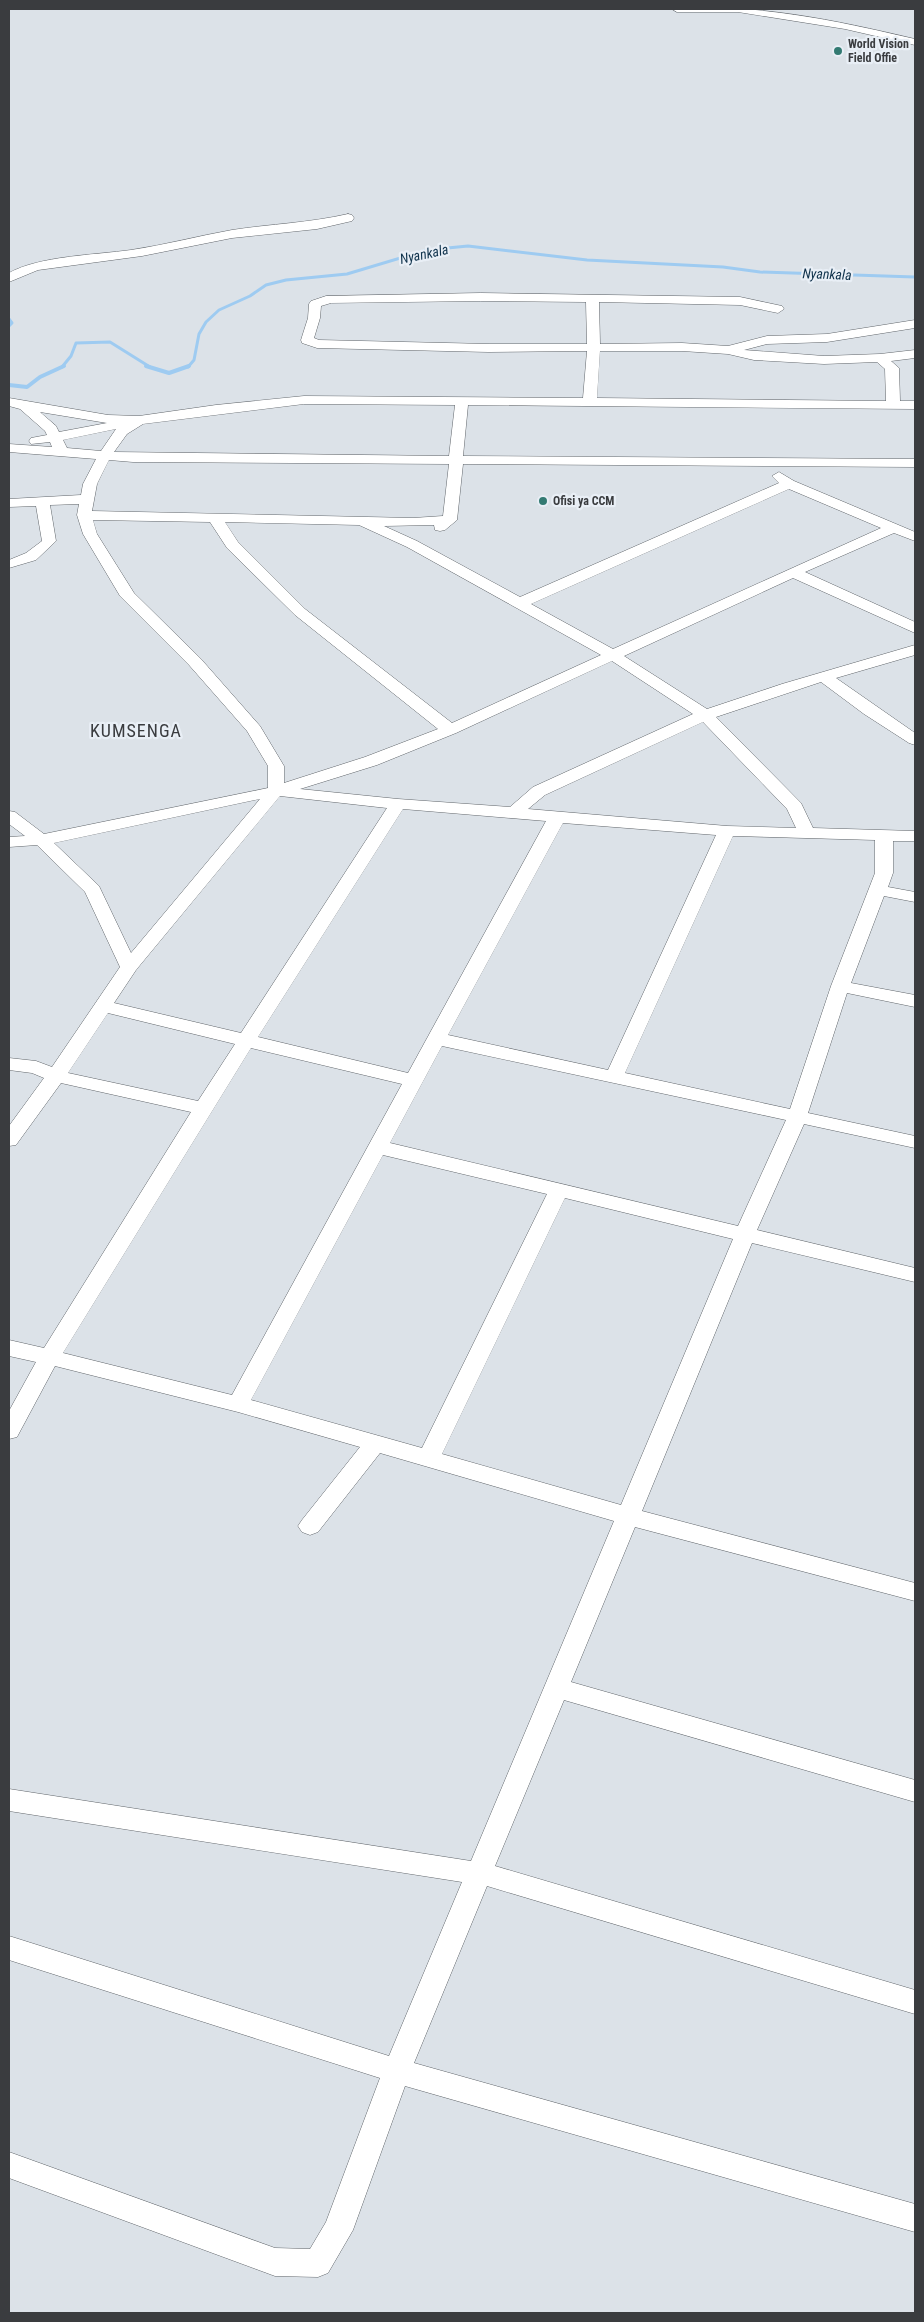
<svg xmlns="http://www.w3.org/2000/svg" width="924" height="2322" viewBox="0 0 924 2322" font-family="'Roboto Condensed',sans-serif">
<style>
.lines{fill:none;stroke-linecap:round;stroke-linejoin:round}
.stream-far1{stroke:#9ecbf1;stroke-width:3}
.stream{stroke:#9ecbf1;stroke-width:4}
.minor-casing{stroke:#61666b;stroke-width:1}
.minor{fill:#fff;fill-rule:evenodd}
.poi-dot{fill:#337a72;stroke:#e9eff6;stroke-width:2}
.labels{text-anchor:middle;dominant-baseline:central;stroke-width:4.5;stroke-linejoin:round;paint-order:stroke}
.far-poi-label{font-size:12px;font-weight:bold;fill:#3a3c3f;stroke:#e9eff6;text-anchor:start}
.far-water-label{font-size:14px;font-style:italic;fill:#0f324c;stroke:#e9eff6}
.quarter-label{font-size:18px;letter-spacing:1px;fill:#3a3c3f;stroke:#e9eff6}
</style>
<rect width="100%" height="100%" fill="#dce2e8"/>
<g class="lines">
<g class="stream-far1">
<path d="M9,319l3,4 -3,3"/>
<path d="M62,367l9,-11 5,-13 34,-1 40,25"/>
<path d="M188,367l6,-7 5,-26 7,-12 13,-12 31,-14 16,-11 20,-5 61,-6 80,-24 41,-4 119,14 136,7 37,5 155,5"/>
</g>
<g class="stream">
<path d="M146,366l23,7 20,-7"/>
<path d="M9,385l18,2 13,-10 24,-11"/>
</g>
<defs>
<g id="minor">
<path d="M672,9c83,-6 162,11 243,30v6l-70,-16 -107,-17h-61z"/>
<path d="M348,214l4,1 2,3 -2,3 -35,8 -85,9 -90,18 -104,14 -29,12v-9c30,-17 86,-18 122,-23 34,-5 67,-14 101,-20 39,-6 77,-7 116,-16z"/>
<path d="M481,293l259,4 42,9 2,3 -6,4 -38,-8 -141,-3 1,42 82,-1 46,3 39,-10 60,-2 88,-14v8l-88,14 -60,2 -23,6 80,6 56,-2 35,-4v8l-24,3 8,7 1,33h15v8l-447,-4 -5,51 452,3v8l-452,-3 -6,56 -12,10 -5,1 -5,-1 -1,-5 -50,1 33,15 103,56 259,-114 -7,-7 7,-4 15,9 121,51v9l-21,-8 -89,39 110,50v11l-122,-55 -169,78 83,53 75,-25 133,-39v10l-79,23 79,55v12l-6,-2 -45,-29 -43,-32 -105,35 85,86 12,25 102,3v10h-22v32l-5,14 27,5v10l-31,-6 -33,87 64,12v12l-68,-14 -39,120 107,23v12l-111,-24 -47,106 158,38v14l-163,-39 -110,268 273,72v18l-280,-74 -64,155 344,98v22l-351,-102 -69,166 420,124v24l-428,-128 -73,177 501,141v28l-510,-146 -52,144 -25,43 -10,4 -43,-1 -266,-98v-26l266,96 35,1 16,-27 54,-144 -371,-118v-24l380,120 73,-174 -453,-71v-22l462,72 143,-340 -234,-68 -62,79 -8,3 -8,-3 -4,-6 4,-6 58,-73 -122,-35 -183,-46 -38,71 -8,2v-28l27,-49 -27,-6v-16l35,8 147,-236 -130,-29 -45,62 -7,1v-20l35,-48 -12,-5 -23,-3v-12l27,3 16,6 68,-100 -35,-75 -48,-47 -28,2v-10l16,-1 -16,-12v-13l6,1 29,22 224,-46v-22l-21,-35 -58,-66 -69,-69 -37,-62 -6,-19 2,-11 -29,1 6,36 -20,19 -27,8v-8l17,-7 16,-12 -6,-35 -27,1v-8l72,-4 2,-11 13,-25 -87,-7v-8l43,3 -2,-5 -19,2 -2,-3 2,-3 16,-3 -2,-4 -25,-22 -11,-3v-8l99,17 31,1 77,-11 88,-9 279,2 4,-47 -98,1 -172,-4 -15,-5 -1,-3 7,-22 1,-14 2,-3 15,-5zM481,301l105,1 1,42h-98l-170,-4 -5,-2 6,-20 1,-12 10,-3zM600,351h82l46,3 26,6 70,4 53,-2 8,7 1,32 -289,-3zM304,404l151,1 -6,51 -335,-4 13,-18 16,-10zM40,412l67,11 -48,9 -3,-6zM116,429l-15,22 -34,-3 -4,-8zM109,460l24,2 316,2 -6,52 -30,2 -321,-7 5,-27zM789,489l92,39 -268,121 -82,-45zM93,520l117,2 17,26 68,67 143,114 -73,28 -81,26v-17l-24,-40 -59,-67 -67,-66 -37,-59zM225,522l134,3 48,22 194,108 -149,68 -147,-114 -67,-67zM612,661l81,53 -160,73 -23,20 -112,-8 -98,-10 77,-24 79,-32zM703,722l84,87 9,19 -69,-2 -199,-17 17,-14zM280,796l107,12 -146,225 -127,-30 22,-33zM260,799l-129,154 -32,-67 -45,-43zM403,809l143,12 -138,252 -150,-36zM563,823l153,12 -108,235 -160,-35zM733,836l142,4v33l-44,113 -41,123 -165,-36zM108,1013l127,31 -37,57 -130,-28zM442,1046l344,74 -48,106 -348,-83zM251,1048l151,36 -170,311 -169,-42zM383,1155l164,39 -125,254 -171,-48zM565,1198l168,41 -112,266 -179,-51z"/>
</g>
</defs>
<use href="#minor" class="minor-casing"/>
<use href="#minor" class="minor"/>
</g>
<g class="poi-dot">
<circle cx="838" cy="51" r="5"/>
<circle cx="543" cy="501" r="5"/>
</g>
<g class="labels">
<g class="far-poi-label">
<text x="848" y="44">World Vision<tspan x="848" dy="14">Field Offie</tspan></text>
<text x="553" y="501">Ofisi ya CCM</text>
</g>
<g class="far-water-label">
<text transform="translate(424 254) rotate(-12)">Nyankala</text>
<text transform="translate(827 274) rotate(2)">Nyankala</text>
</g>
<g class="quarter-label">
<text x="136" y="730">KUMSENGA</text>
</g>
</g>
<rect width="924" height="2322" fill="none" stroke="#3a3c3f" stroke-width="20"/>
</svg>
